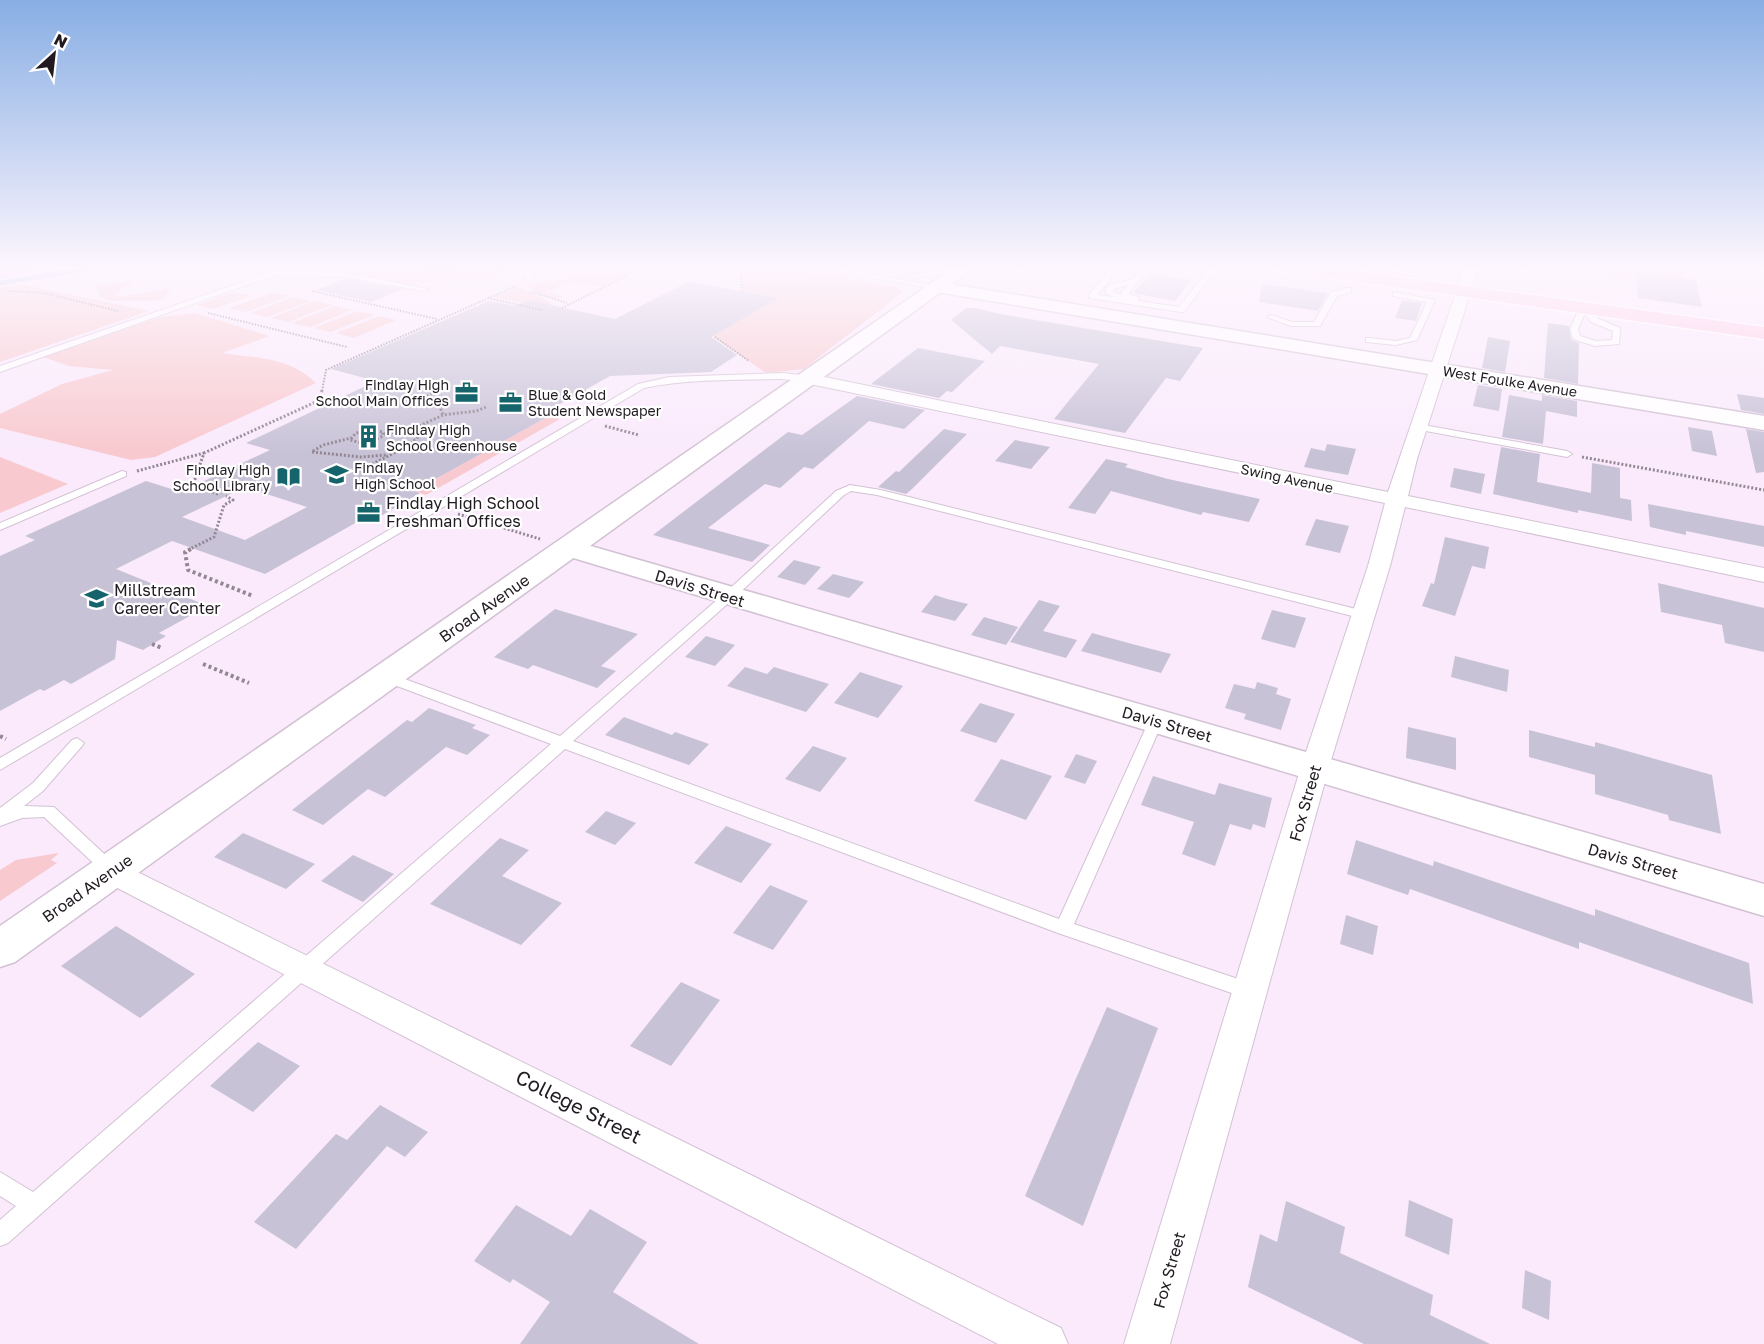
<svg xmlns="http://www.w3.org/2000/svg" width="1764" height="1344" viewBox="0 0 1764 1344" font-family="'Golos Text',sans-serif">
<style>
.green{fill:#f8c9ce}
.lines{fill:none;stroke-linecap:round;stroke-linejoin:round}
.stream{stroke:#99a4de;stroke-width:4.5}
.building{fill:#c8c2d7;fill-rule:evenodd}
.service-casing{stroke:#d2c2d3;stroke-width:2}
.minor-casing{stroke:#d2c2d3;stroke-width:2}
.tertiary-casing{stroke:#d2c2d3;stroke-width:3}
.secondary-casing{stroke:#d2c2d3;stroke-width:3}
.primary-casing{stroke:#fff;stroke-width:3}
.motorway-casing{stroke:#fff;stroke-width:3}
.path-far2{stroke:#928793;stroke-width:2;stroke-dasharray:1.5 1.5;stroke-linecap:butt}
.path-far1{stroke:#928793;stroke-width:3;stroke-dasharray:2 2;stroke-linecap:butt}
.path{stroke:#928793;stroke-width:4;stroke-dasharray:3 3;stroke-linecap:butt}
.service{fill:#fff;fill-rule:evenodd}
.minor{fill:#fff;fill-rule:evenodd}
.tertiary{fill:#fff;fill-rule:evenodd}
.secondary{fill:#fff;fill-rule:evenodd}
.primary{fill:#fecde6;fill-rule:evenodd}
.motorway{fill:#fdabd6;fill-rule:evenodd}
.labels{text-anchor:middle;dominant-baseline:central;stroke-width:4.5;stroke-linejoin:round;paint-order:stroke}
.far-street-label{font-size:14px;fill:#211b21;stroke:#fff}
.far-poi-label{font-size:14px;fill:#211b21;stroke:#fff;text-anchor:start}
.poi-label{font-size:16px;fill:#211b21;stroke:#fff;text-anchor:start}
.street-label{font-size:16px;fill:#211b21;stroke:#fff}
.near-street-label{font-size:20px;fill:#211b21;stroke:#fff}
</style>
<rect width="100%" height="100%" fill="#faeafc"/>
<g class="green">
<path d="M740,266h28l129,21 6,5 -99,77 -38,4 -54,-37 65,-38 -35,-7z"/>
<path d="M852,266h87l-28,8z"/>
<path d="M1561,266h137l-14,6 -1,6 -46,-6v5z"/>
<path d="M511,267l5,5 -112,13 -58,-12 -55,-2 138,-1 74,3 6,-1z"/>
<path d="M638,270l-36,16 -31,-4 -26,10 20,4c-13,6 -30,-2 -39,-12z"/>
<path d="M135,280l-22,15 9,2 49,-9 -8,12 -50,1 -15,-4 3,-1 -6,-11z"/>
<path d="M21,284l128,27 -149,51v-74z"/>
<path d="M520,287l28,14 4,4 -14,1 -45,-9z"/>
<path d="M234,292l17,4 -38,13 -17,-4z"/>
<path d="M274,292l16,4 -44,16 -16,-4z"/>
<path d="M294,297l17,4 -44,16 -17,-4z"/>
<path d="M314,301l18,4 -44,17 -17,-4z"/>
<path d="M335,306l17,4 -42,17 -18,-4z"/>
<path d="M357,311l17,4 -43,17 -17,-4z"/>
<path d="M195,313l75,23 -48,17c34,5 68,4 94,30l-161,74 -24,3 -131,-32v-14l62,-30 51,-14 -44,-4 -26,-9 117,-40z"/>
<path d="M379,316l17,4 -42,18 -18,-5z"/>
<path d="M549,416l11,3 -134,76 -12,-4z"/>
<path d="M0,457l68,27 -68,29z"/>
<path d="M59,853l-8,7 6,3 -57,38v-31l16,-10z"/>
</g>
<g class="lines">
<g class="stream">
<path d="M224,266l280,3"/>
<path d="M0,283l105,-17"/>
</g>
</g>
<g class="building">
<path d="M1637,272l59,8 6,27 -64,-9z"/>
<path d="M1150,274l41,6 -16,21 -42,-8z"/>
<path d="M345,279h1l57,10 -32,13 -55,-12z"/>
<path d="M688,282l91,16 -68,39 26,18 -26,17 -101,4 -68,38 7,2 -135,75 6,2 -46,27 -8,-3 -101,57 -93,-33 -56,28 92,37 -49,27 7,3 -23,14 -26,-10 -2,19 -44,25 -7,-4 -20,11 -4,-2 -40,22v-155l35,-16 -10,-4 121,-55 35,11 89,-42 -24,-7 130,-62 -45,-12 158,-68 26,5 13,-6 87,19zM245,487l62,20 -62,33 -63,-23z"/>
<path d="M1262,284l66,9 -10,18 -59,-9z"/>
<path d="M1402,300l20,3 -6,18 -21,-3z"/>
<path d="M966,308h10l24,6 203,34 -23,33 -14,-3 -41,55 -71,-14 45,-55 -99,-18 -8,8 -41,-34z"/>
<path d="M1548,323l21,3 2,14 8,3 -1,41 -34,-6z"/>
<path d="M1488,337l22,4 -5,31 -23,-4z"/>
<path d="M918,348l67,13 -33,31 -5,-1 -8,7 -68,-14z"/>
<path d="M1478,385l24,4 -3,22 -26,-5z"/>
<path d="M1737,394l27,4v16l-23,-4z"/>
<path d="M1509,395l33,6v-6l35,6v16l-31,-6 -3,33 -41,-7z"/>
<path d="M857,396l68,14 -21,19 -35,-8 -56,48 -9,-2 -24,21 -15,-4 -57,44 62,17 -18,17 -99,-27 135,-103 14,3z"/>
<path d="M1688,427l24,4 5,25 -25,-5z"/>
<path d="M944,429l23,5 -55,55 -6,5 -28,-7 18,-16 3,1z"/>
<path d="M1746,429l18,3v40l-8,1z"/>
<path d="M1015,440l35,7 -19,22 -36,-8z"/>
<path d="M1327,444l29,5 -8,26 -44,-8 7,-19 14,3z"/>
<path d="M1501,447l39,7 -3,28 54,11 1,-30 28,5v30l11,2 1,21 -54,-11v3l-85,-19z"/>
<path d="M1106,459l22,5 -3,3 43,12 92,20 -11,23 -46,-10 -2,3 -90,-24 -16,23 -27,-6z"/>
<path d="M1454,468l31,6 -4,20 -31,-7z"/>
<path d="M1648,504l116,22v21l-78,-16v4l-36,-8z"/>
<path d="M1316,519l33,7 -9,27 -35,-8z"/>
<path d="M1445,537l44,10 -4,22 -13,-3 -17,50 -33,-10 9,-23 3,1z"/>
<path d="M794,560l27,7 -16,18 -28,-8z"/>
<path d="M833,574l31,8 -15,16 -32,-9z"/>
<path d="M1658,583l106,25v44l-39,-9 -3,-18 -61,-13z"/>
<path d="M935,595l12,4 21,5 -13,17 -34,-9z"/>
<path d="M1039,600l21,6 -17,25 34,9 -11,18 -56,-16z"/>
<path d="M555,609l83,25 -37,32 15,5 -19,17 -64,-23 -5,4 -34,-12z"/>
<path d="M1272,610l34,8 -11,30 -34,-9z"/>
<path d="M984,617l34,10 -12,18 -35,-10z"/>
<path d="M1092,633l40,11 39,10 -10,19 -80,-22z"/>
<path d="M706,636l29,9 -20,21 -30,-9z"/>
<path d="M1455,656l54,14 -2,22 -56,-15z"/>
<path d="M745,667l22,7 7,-7 55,17 -23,28 -79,-26z"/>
<path d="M860,672l43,14 -25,32 -44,-15z"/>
<path d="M1257,682l21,6 -2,6 15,5 -10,31 -37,-11 2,-5 -21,-6 9,-24 21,5z"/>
<path d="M980,703l35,11 -19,29 -36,-12z"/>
<path d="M429,708l47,17 -4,3 18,7 -23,20 -21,-8 -61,50 -17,-8 -45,36 -31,-15 115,-90 5,2z"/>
<path d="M624,717l48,18 3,-3 34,12 -20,21 -84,-30z"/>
<path d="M1408,727l48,11v32l-50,-12z"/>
<path d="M1529,730l66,17v-5l117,33 9,59 -52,-14 -1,-5 -73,-21v-19l-66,-18z"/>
<path d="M813,746l34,12 -27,34 -35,-13z"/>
<path d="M1076,754l21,7 -12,23 -21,-7z"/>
<path d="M1001,759l51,17 -26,44 -52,-19z"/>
<path d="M1153,776l62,19 4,-12 53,15 -7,30 -12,-4 -2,6 -21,-6 -15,42 -33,-12 12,-32 -53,-17z"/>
<path d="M606,811l30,12 -21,22 -30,-13z"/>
<path d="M726,826l46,18 -31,39 -47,-20z"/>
<path d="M243,833l72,31 -29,25 -72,-32z"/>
<path d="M500,838l29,12 -27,26 60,27 -41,42 -91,-41z"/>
<path d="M1356,840l77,26 1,-5 161,55v-7l154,54 4,41 -174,-62v7l-169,-60 -2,6 -61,-21z"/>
<path d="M353,855l41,19 -31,28 -42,-21z"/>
<path d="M770,885l38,16 -35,49 -40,-17z"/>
<path d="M1346,915l32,11 -5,29 -33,-11z"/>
<path d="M116,926l79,48 -55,44 -79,-52z"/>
<path d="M681,982l39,18 -49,66 -41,-20z"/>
<path d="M1107,1007l51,21 -75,198 -58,-30z"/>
<path d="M258,1042l42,24 -47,46 -43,-26z"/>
<path d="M380,1105l48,27 -23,25 -18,-11 -91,103 -42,-27 82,-88 11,6z"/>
<path d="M1409,1200l44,19 -4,36 -44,-19z"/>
<path d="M1286,1201l59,26 -5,26 93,42 -3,20 60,29h-126l-116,-57 12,-53 17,8z"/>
<path d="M516,1205l55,31 19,-27 57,33 -34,50 86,52h-179l30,-42 -37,-23 -3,4 -36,-22z"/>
<path d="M1525,1270l26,11 -2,39 -27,-12z"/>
</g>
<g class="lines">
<defs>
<g id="service">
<path d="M526,266h8l-2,14 -7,-2z"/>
<path d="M805,266h17l119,21 -4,2z"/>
<path d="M1114,266h8l-25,29 17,2 -9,-4 3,-7 25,-7 10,-13h7l-21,27 1,2 9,2 -1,4 41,6 28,-36 -23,-5h34l-34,46h-3l-92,-14v-4zM1128,285l-7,8 1,2 -9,-3 1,-3z"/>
<path d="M1368,266h15l45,10 -4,2z"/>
<path d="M962,268l4,2 -1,2 -57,6 -4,-2z"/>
<path d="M274,271l72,2 82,16 -4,2 -78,-14 -71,-2 -275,97v-6z"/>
<path d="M1348,288h3v4l-14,4 -17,30h-29l-24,-9 4,-2 21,7h22l17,-30z"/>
<path d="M1393,292l42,8 -18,40 -21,5 -30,-3v-4h3l27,3 14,-3 17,-36 -34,-6z"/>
<path d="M1581,305h6l10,13 23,10 -1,16 -24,2 -22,-7 -3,-10zM1585,313l6,9 22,9 -1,9 -16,1 -16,-5 -2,-7z"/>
<path d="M783,373l27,3 4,3c-8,6 -25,-1 -36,0 -44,1 -90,0 -134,9l-644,382v-12l638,-374 31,-7z"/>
<path d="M1418,424l149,27 5,3 -5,3 -152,-28v-4z"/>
<path d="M122,471l4,1v4l-126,54v-7z"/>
<path d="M850,485l31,5 487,122 2,3 -6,4 -487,-124 -26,-4 -7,4 -111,104 -160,142 486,178 90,-198 2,-3h10l2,3 -89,203 182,61 2,6 -2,6 -7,2 -191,-66 -493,-184 -557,494 -8,3v-26l16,-14 -16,-10v-24l33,20 518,-448 -170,-64 -2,-3 2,-3h10l169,62 165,-143 111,-102z"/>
<path d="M77,738l7,5 -2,3 -39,45 -19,15 30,1 62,58 2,4 -2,4 -6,2 -6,-2 -60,-56 -22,1 -22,8v-18l33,-25 39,-43z"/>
</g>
<g id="minor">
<path d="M1465,266h14l-62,193 -9,37 356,72v14l-359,-75 -15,59 -61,201 -159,577h-46l177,-577 67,-201 17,-63 -575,-119 -8,-5 8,-5 578,118z"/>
<path d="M1743,266h21v6l-19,-3z"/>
<path d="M111,859l950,469 7,16h-70l-898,-465 -5,-8 5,-8z"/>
</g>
<g id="tertiary">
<path d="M937,282l827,134v14l-833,-139 -3,-4 3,-4z"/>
<path d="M570,540l1194,344v32l-1204,-362 -4,-6 4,-6z"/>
</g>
<path id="secondary" d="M956,266h21l-962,696 -15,5v-41z"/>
<path id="primary" d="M1271,266h48l445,61v12l-484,-68z"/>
<path id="motorway" d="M9,266h40l-3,4 -46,8v-10z"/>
</defs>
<use href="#service" class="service-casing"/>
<use href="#minor" class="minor-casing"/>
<use href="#tertiary" class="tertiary-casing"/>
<use href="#secondary" class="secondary-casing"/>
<use href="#primary" class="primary-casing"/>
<use href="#motorway" class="motorway-casing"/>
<g class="path-far2">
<path d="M740,266l2,25"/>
<path d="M8,291l36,2 74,18"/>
<path d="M312,291l125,28"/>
<path d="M532,292l35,11"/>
<path d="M488,298l54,12"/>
<path d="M562,308l84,-42"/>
<path d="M208,313l139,34"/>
<path d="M715,337l34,24"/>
<path d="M322,391l4,-21 190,-84"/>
</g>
<g class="path-far1">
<path d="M584,391l13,3"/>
<path d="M432,393l-7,5 15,9 3,8"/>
<path d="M605,426l34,9"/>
<path d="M372,430l11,2v4l-17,8 -16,-4 6,-7z"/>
<path d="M384,434l31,-6"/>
<path d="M313,451l10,-6 28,-7"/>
<path d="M312,452l49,5 25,-2"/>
<path d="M1582,457l182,33"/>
<path d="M365,468l46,-24 7,-7 -3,-9 28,-13 33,-4 10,-4"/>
<path d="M137,471l67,-18"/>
<path d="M218,494l-25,-9 11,-32 116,-53 2,-10"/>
<path d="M458,514l82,25"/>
<path d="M188,550l26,-13 10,-32 9,-5 -7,-4"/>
</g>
<g class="path">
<path d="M191,549l-6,3 3,18 65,26"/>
<path d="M152,644l10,4"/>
<path d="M203,664l46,19"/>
<path d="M0,736l6,3"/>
</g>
<use href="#service" class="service"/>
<use href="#minor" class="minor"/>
<use href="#tertiary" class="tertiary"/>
<use href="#secondary" class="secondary"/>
<use href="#primary" class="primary"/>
<use href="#motorway" class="motorway"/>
</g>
<linearGradient id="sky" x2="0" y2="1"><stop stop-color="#88aee4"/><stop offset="0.59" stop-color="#fdf6fe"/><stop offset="1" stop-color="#fdf6fe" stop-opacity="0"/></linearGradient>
<rect width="1764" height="454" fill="url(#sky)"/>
<defs>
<symbol id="office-bare" viewBox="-9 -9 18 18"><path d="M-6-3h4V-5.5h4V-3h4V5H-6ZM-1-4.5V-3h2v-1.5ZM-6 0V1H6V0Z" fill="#15646b" stroke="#fff" stroke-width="2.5" paint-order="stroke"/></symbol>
<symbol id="building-bare" viewBox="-9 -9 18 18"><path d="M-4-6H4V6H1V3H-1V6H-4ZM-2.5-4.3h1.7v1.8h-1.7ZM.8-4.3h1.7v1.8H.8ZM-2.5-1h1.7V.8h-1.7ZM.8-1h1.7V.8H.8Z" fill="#15646b" stroke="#fff" stroke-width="2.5" paint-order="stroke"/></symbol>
<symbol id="school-bare" viewBox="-9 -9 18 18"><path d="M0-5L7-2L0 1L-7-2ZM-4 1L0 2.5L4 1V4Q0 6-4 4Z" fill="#15646b" stroke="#fff" stroke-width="2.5" paint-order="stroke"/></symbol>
<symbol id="library-bare" viewBox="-9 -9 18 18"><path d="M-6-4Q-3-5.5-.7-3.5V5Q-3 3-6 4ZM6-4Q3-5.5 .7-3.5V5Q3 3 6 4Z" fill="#15646b" stroke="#fff" stroke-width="2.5" paint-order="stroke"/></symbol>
</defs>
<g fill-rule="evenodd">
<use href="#office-bare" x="450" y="376" width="33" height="33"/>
<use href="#office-bare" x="494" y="386" width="33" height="33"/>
<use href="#building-bare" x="352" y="420" width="33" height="33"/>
<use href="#school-bare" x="320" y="458" width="33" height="33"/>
<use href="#library-bare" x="272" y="460" width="33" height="33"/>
<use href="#office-bare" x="352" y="496" width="33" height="33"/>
<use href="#school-bare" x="80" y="582" width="33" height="33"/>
</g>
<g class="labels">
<g class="far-street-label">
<text transform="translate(1510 381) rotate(9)">West Foulke Avenue</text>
<text transform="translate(1287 478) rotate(12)">Swing Avenue</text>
</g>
<g class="far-poi-label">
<text x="449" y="384" text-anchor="end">Findlay High<tspan x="449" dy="16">School Main Offices</tspan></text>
<text x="528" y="394">Blue &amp; Gold<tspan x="528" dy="16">Student Newspaper</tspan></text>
<text x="386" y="429">Findlay High<tspan x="386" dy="16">School Greenhouse</tspan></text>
<text x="354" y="467">Findlay<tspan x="354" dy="16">High School</tspan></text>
<text x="270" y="469" text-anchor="end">Findlay High<tspan x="270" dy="16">School Library</tspan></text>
</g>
<g class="poi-label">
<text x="386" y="503">Findlay High School<tspan x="386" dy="18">Freshman Offices</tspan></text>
<text x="114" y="590">Millstream<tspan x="114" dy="18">Career Center</tspan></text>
</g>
<g class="street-label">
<text transform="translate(700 588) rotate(17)">Davis Street</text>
<text transform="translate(484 608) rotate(-35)">Broad Avenue</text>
<text transform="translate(1167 724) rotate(16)">Davis Street</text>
<text transform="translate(1305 803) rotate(-74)">Fox Street</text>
<text transform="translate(1633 861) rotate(16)">Davis Street</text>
<text transform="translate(87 888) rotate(-35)">Broad Avenue</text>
<text transform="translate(1169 1270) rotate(-74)">Fox Street</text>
</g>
<g class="near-street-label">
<text transform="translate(579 1106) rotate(27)">College Street</text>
</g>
</g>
<g transform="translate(54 54) rotate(27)" stroke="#ffffff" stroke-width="4.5" paint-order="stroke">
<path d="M0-4.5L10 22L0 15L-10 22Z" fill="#211b21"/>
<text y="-9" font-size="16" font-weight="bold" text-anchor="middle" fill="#211b21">N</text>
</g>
</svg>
